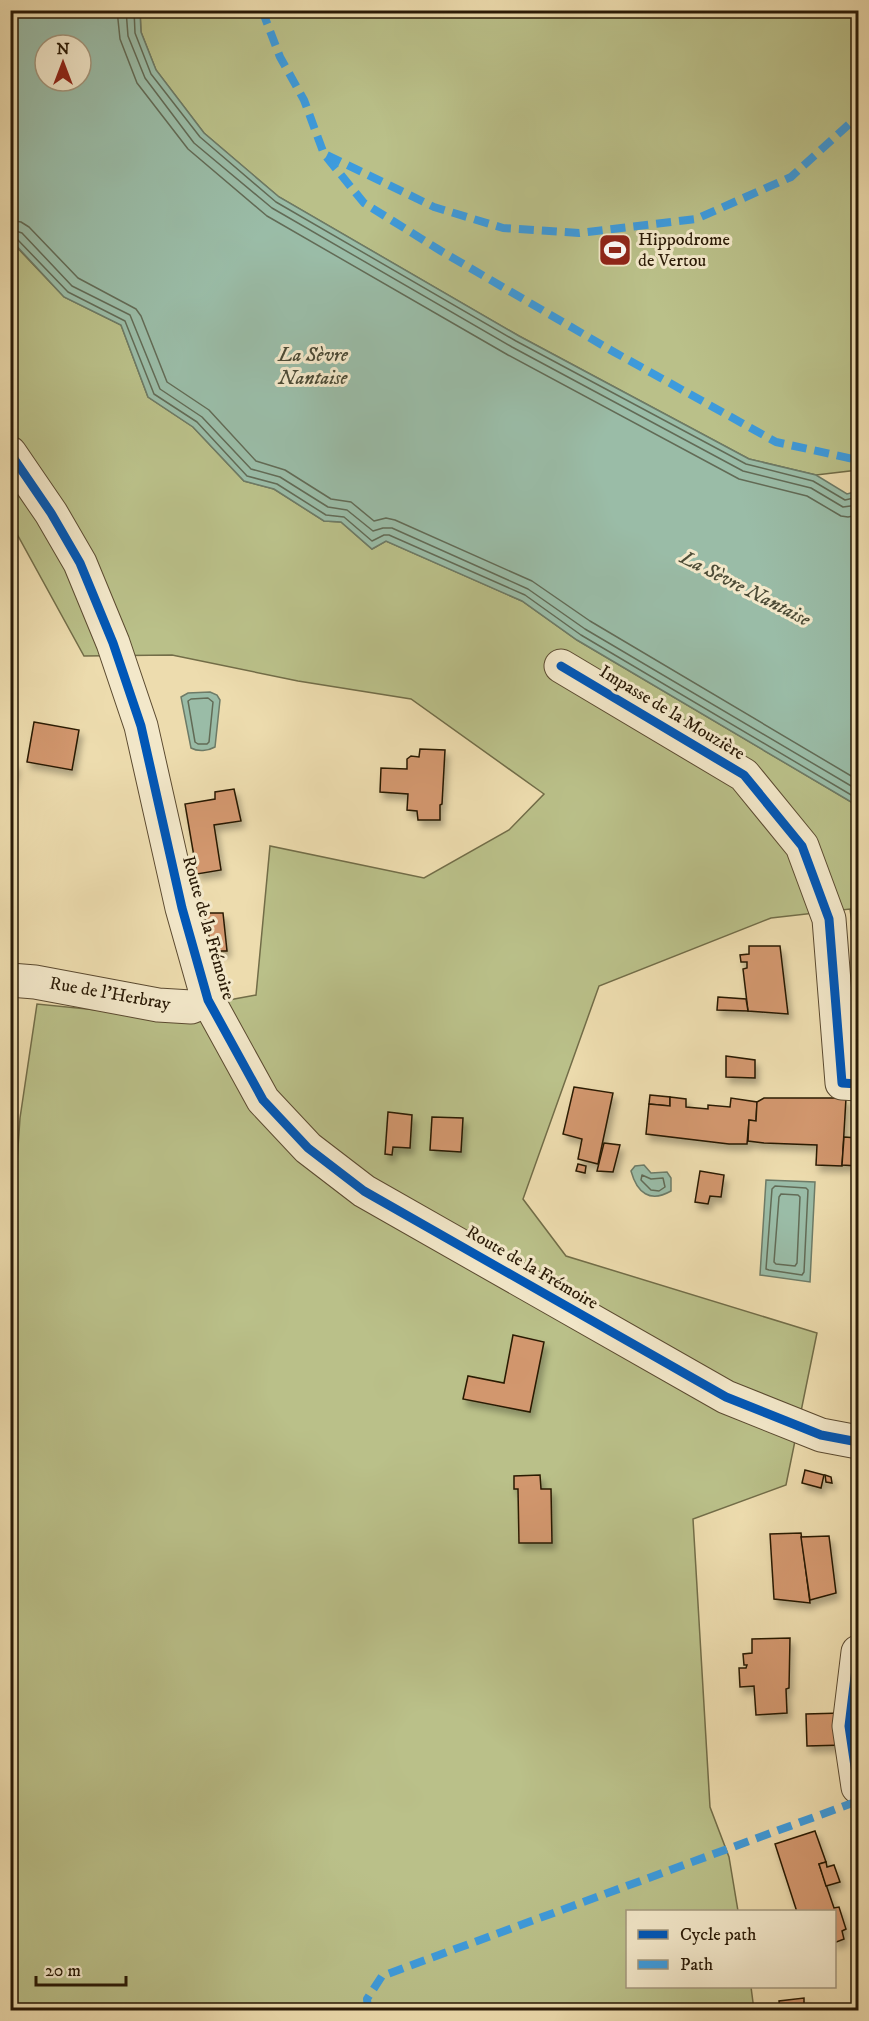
<svg xmlns="http://www.w3.org/2000/svg" width="869" height="2021" viewBox="0 0 869 2021" font-family="'IM FELL DW Pica',serif">
<style>
.green{fill:#bac089;stroke:#726d48;stroke-width:1.5}
.water{fill:#9abca7;stroke:#6d7b67;stroke-width:1.5;fill-rule:evenodd}
.lines{fill:none;stroke-linecap:round;stroke-linejoin:round}
.shore{stroke:#626b56;stroke-width:1.5}
.building{fill:#d2976e;stroke:#2a1a06;stroke-width:1.5;filter:url(#shadow)}
.minor-casing{stroke:#5b4a30;stroke-width:35}
.minor{stroke:#f3e8ca;stroke-width:33}
.quiet{stroke:#3d9bdd;stroke-width:8;stroke-dasharray:15 8;stroke-linecap:butt}
.cycleway-casing{stroke:#f3e8ca;stroke-width:13}
.cycleway{stroke:#0057b8;stroke-width:9}
.labels{text-anchor:middle;dominant-baseline:central;stroke-width:6;stroke-linejoin:round;paint-order:stroke}
.poi-label{font-size:18px;fill:#2a1a06;stroke:#f3e8ca;text-anchor:start}
.street-label{font-size:18px;fill:#2a1a06;stroke:#f3e8ca}
.water-label{font-size:20px;font-style:italic;fill:#4c4b36;stroke:#f3e8ca}
</style>
<defs>
<filter id="shadow"><feDropShadow dx="3.5" dy="6" stdDeviation="3" flood-color="#0004"/></filter>
</defs>
<rect width="100%" height="100%" fill="#eddcae"/>
<filter id="stains"><feTurbulence type="fractalNoise" baseFrequency=".00333" numOctaves="4"/><feColorMatrix values="0 0 0 0 .2 0 0 0 0 .09 0 0 0 0 .02 0 0 0 .5 -.17"/></filter>
<radialGradient id="worn" r=".72"><stop offset=".6" stop-color="#630" stop-opacity="0"/><stop offset="1" stop-color="#630" stop-opacity=".3"/></radialGradient>
<g class="green">
<path d="M140,11h718v459l-42,5 -67,-16 -230,-123 -240,-139 -75,-64 -48,-63 -15,-38z"/>
<path d="M10,240l54,57 57,28 27,72 45,30 51,54 30,8 50,32 17,1 31,27 14,-8 136,60 55,39 281,166v160l-8,-57 -79,9 -172,68 -76,213 43,57 251,77 -31,152 -93,34 17,288 19,50 9,54 -110,1v74l123,1 3,23h-743l-1,-745 10,-147 17,-114 110,11 109,-20 14,-149 154,32 85,-48 35,-36 -133,-95 -113,-18 -126,-26 -88,1 -73,-133z"/>
</g>
<g class="water">
<path d="M11,10l129,1 1,21 15,38 48,63 75,64 240,139 230,123 67,16 31,19 11,-3v315l-281,-166 -55,-39 -136,-60 -14,8 -31,-27 -17,-1 -50,-32 -30,-8 -51,-54 -45,-30 -27,-72 -57,-28 -53,-57zM45,45h36v36h-36z"/>
<path d="M210,692l7,3 3,5 -5,47c-7,4 -17,5 -24,1l-10,-51 7,-4z"/>
<path d="M644,1165l7,8 16,-1 4,6v13c-21,12 -34,2 -40,-20l4,-5z"/>
<path d="M766,1180l49,2 -5,100 -50,-7z"/>
</g>
<g class="lines">
<g class="shore">
<path d="M117,10l3,29 17,44 51,66 79,67 241,139 231,124 68,17 34,20 7,1 10,-2"/>
<path d="M126,10l2,26 17,42 49,65 78,65 240,139 231,124 68,17 32,19 15,-2"/>
<path d="M134,10l1,23 16,41 49,63 76,65 240,139 230,123 67,17 32,19 13,-3"/>
<path d="M10,220l11,2 8,5 49,51 58,31 5,7 26,66 42,28 47,51 29,9 46,29 20,3 23,19 12,-3 9,2 137,61 58,40 268,159"/>
<path d="M10,229l12,4 50,53 58,29 30,74 42,28 49,52 29,8 48,30 19,3 26,21 10,-3h9l136,61 57,40 273,161"/>
<path d="M10,237l7,2 51,53 57,29 29,73 43,28 50,54 30,8 49,31 18,2 28,24 12,-6h5l136,60 56,40 277,164"/>
<path d="M208,698l5,4 -4,40 -2,2h-9l-3,-2 -7,-41 3,-2z"/>
<path d="M642,1175l9,4 12,-1 2,9 -6,4 -8,-1 -10,-10z"/>
<path d="M775,1186l31,2 2,2 -4,82 -2,3 -33,-5 -3,-1 6,-80z"/>
<path d="M781,1194l17,1 2,2 -3,66 -2,3 -19,-2 -2,-2 5,-65z"/>
</g>
</g>
<g class="building">
<path d="M34,722l45,8 -7,40 -45,-8z"/>
<path d="M420,749l25,1 -3,54 -2,1v15h-22l-1,-9 -10,-1 1,-16 -28,-2 1,-24 26,1v-10l4,-3 8,1z"/>
<path d="M10,763l6,2 -6,23z"/>
<path d="M234,789l7,32 -27,4 7,45 -24,4 -12,-70 30,-5v-7z"/>
<path d="M204,913h19l4,38h-15z"/>
<path d="M749,946h31l8,68 -40,-3 -5,-42 4,-1v-6h-6l-1,-7 9,-1z"/>
<path d="M718,997l28,2 2,12 -31,-1z"/>
<path d="M726,1056l29,4v18l-29,-1z"/>
<path d="M574,1087l39,6 -15,71 -20,-5 4,-20 -19,-5z"/>
<path d="M650,1095l20,2v9l-21,-2z"/>
<path d="M670,1097l16,2v8l22,2v-4l22,2 1,-9 26,4 -1,19 -7,-1 -2,24h-18l-83,-10 3,-30 21,2z"/>
<path d="M764,1098h82l-4,68 -26,-1 1,-20 -53,-2 -16,-2 1,-21 7,1 1,-19z"/>
<path d="M388,1112l24,3 -2,33 -17,-1 -1,8 -7,-1z"/>
<path d="M432,1117l31,1 -2,34 -31,-2z"/>
<path d="M844,1137l14,1v28l-16,-1z"/>
<path d="M604,1143l16,2 -7,27 -16,-1z"/>
<path d="M578,1164l8,2 -1,7 -9,-2z"/>
<path d="M700,1171l24,4 -3,22 -11,-1 -2,8 -13,-2z"/>
<path d="M513,1335l31,7 -14,70 -67,-13 5,-23 36,7z"/>
<path d="M805,1470l19,5 -3,13 -19,-5z"/>
<path d="M540,1475l1,14h10l1,54h-33l-1,-54h-4v-13z"/>
<path d="M825,1475l6,2 1,6 -6,-1z"/>
<path d="M801,1533l9,70 -36,-4 -4,-65z"/>
<path d="M829,1536l7,57 -26,7 -9,-63z"/>
<path d="M790,1638l-1,50 -3,1 1,24 -31,2 -2,-29 -14,1 -1,-19h7l1,-3h-3l-1,-11 9,-1v-14z"/>
<path d="M842,1713l2,32 -37,1 -1,-32z"/>
<path d="M815,1831l11,31 -7,2 15,44 5,-1 7,22 -4,2 2,8 -10,4v-31h-37l-22,-68z"/>
<path d="M826,1862l1,5 7,-2 6,17 -14,4 -7,-22z"/>
<path d="M804,1998v12h-24l-1,-9z"/>
</g>
<g class="lines">
<defs>
<g id="minor">
<path d="M10,453l41,60 29,50 33,80 28,83 41,182 26,92 55,100 45,48 56,43 362,206 95,38 37,7"/>
<path d="M561,666l183,109 58,71 27,73 13,164 16,1"/>
<path d="M10,980l25,2 123,23 33,2 17,-7"/>
<path d="M858,1652l-9,74 9,61"/>
</g>
</defs>
<use href="#minor" class="minor-casing"/>
<use href="#minor" class="minor"/>
<g class="quiet">
<path d="M262,10l18,47 24,43 20,54 40,49 77,48 173,101 162,90 82,18"/>
<path d="M327,155l107,52 69,21 76,5 117,-14 95,-42 67,-61"/>
<path d="M368,2010l-1,-11 15,-23 476,-175"/>
</g>
<defs>
<g id="cycleway">
<path d="M10,453l41,60 29,50 33,80 28,83 41,182 26,92 55,100 45,48 56,43 362,206 95,38 37,7"/>
<path d="M561,666l183,109 58,71 27,73 13,164 16,1"/>
<path d="M858,1652l-9,74 9,61"/>
</g>
</defs>
<use href="#cycleway" class="cycleway-casing"/>
<use href="#cycleway" class="cycleway"/>
</g>
<defs>
<symbol id="stadium-square" viewBox="-11 -11 22 22"><rect x="-9" y="-9" width="18" height="18" rx="4" fill="#8f2418" stroke="#f3e8ca"/><path d="M0-5a6.5 5 0 1 0 0 10a6.5 5 0 1 0 0-10ZM-3.5-1.8h7v3.6h-7Z" fill="#fff"/></symbol>
</defs>
<g fill-rule="evenodd">
<use href="#stadium-square" x="596" y="231" width="38" height="38"/>
</g>
<g class="labels">
<g class="poi-label">
<text x="638" y="240">Hippodrome<tspan x="638" dy="21">de Vertou</tspan></text>
</g>
<g class="street-label">
<text transform="translate(672 713) rotate(31)">Impasse de la Mouzière</text>
<text transform="translate(208 928) rotate(74)">Route de la Frémoire</text>
<text transform="translate(110 994) rotate(10)">Rue de l'Herbray</text>
<text transform="translate(532 1268) rotate(30)">Route de la Frémoire</text>
</g>
<g class="water-label">
<text x="313" y="355">La Sèvre<tspan x="313" dy="23">Nantaise</tspan></text>
<text transform="translate(745 589) rotate(27)">La Sèvre Nantaise</text>
</g>
</g>
<rect width="869" height="2021" fill="none" stroke="#eddcae" stroke-width="36"/>
<rect x="12" y="12" width="845" height="1997" fill="none" stroke="#2a1a06" stroke-width="3"/>
<rect x="18" y="18" width="833" height="1985" fill="none" stroke="#2a1a06" stroke-width="1.5"/>
<rect x="626" y="1910" width="210" height="78" fill="#f3e8ca" stroke="#a3967c" stroke-width="1.5"/>
<rect x="638" y="1930" width="30" height="9" fill="#0057b8" stroke="#a3967c" stroke-width="1.5"/>
<text x="680" y="1940" font-size="18" fill="#2a1a06">Cycle path</text>
<rect x="638" y="1960" width="30" height="9" fill="#3d9bdd" stroke="#a3967c" stroke-width="1.5"/>
<text x="680" y="1970" font-size="18" fill="#2a1a06">Path</text>
<g transform="translate(63 63)"><circle r="28" fill="#f3e8ca" stroke="#a3967c" stroke-width="1.5"/>
<path d="M0-4.5L10 22L0 15L-10 22Z" fill="#8f2418"/>
<text y="-9" font-size="16" font-weight="bold" text-anchor="middle" fill="#2a1a06">N</text>
</g>
<path d="M36 1976v9h90v-9" fill="none" stroke="#2a1a06" stroke-width="3"/>
<text x="45" y="1976" font-size="18" fill="#2a1a06" stroke="#f3e8ca" stroke-width="4.5" paint-order="stroke">20 m</text>
<rect width="100%" height="100%" filter="url(#stains)"/>
<rect width="100%" height="100%" fill="url(#worn)"/>
</svg>
